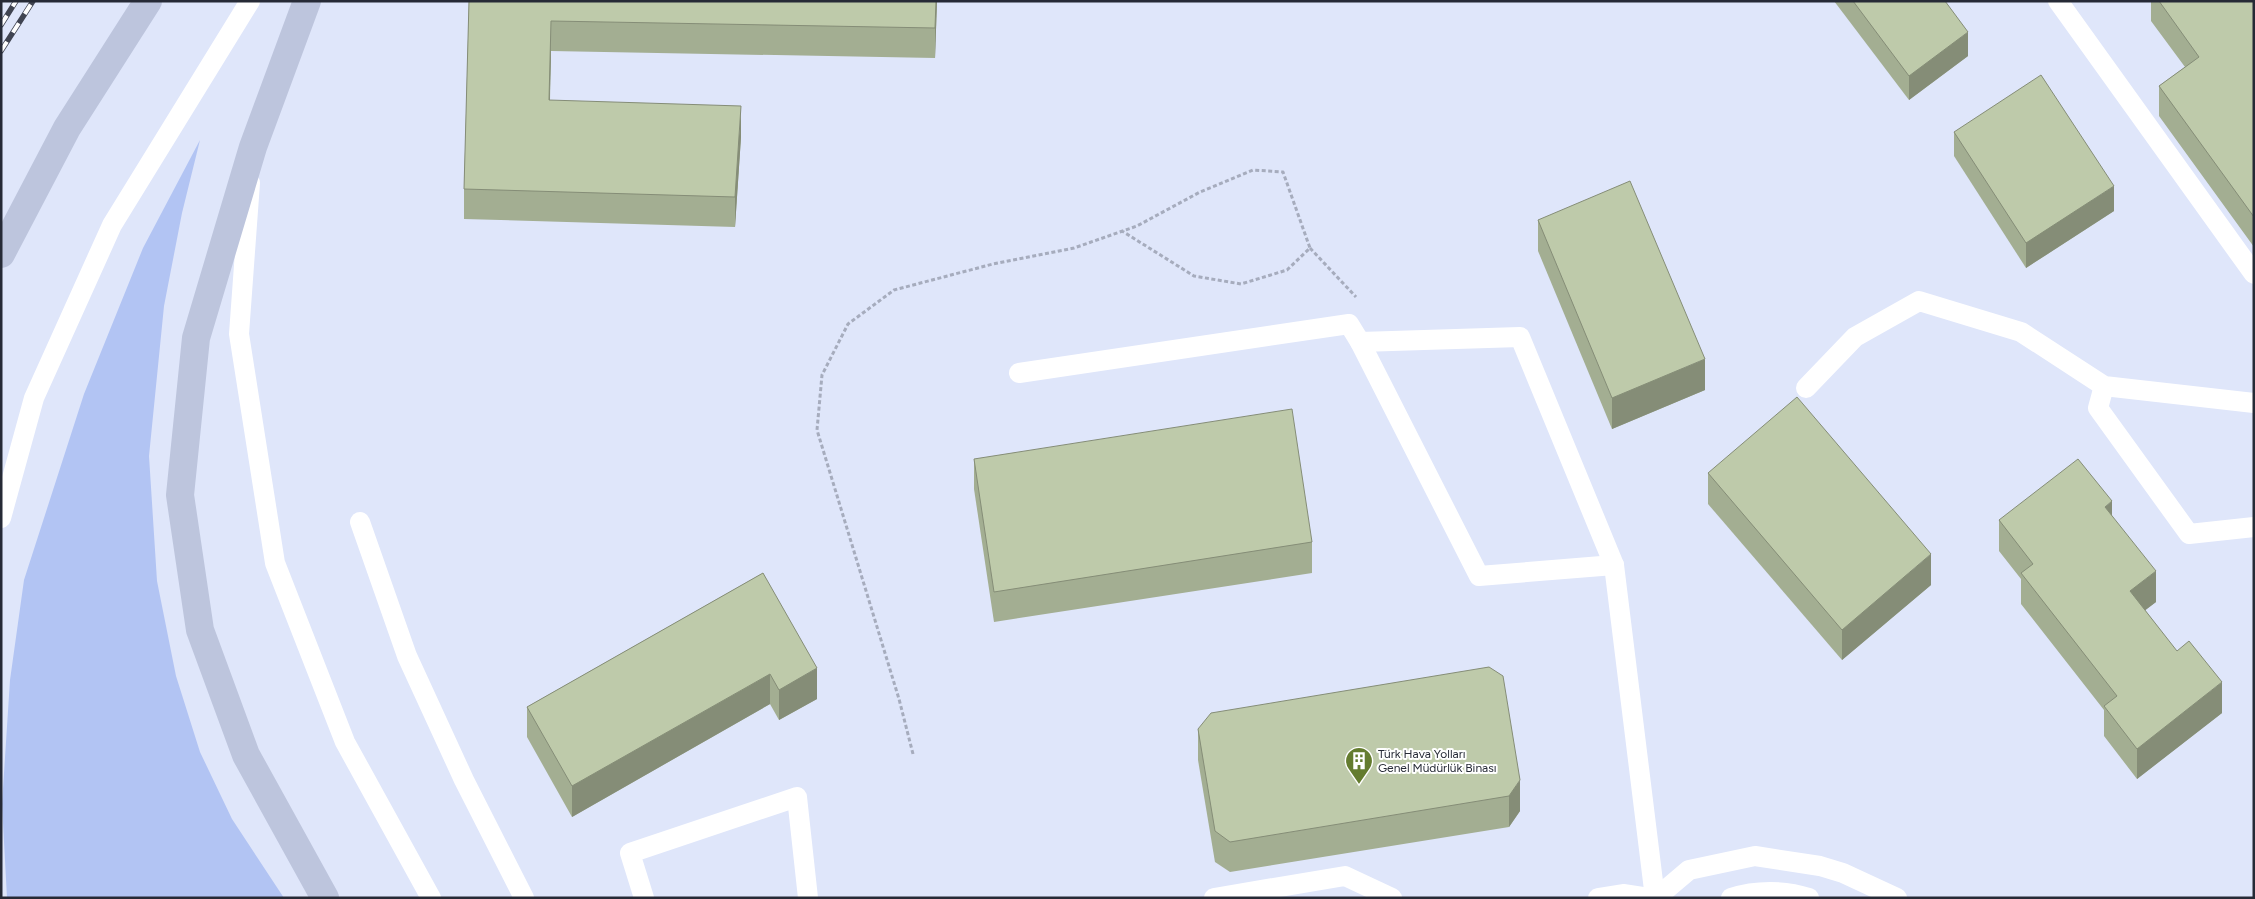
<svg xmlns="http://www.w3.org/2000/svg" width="2255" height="899" viewBox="0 0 2255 899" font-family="Figtree,sans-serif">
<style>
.green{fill:#b2c4f3}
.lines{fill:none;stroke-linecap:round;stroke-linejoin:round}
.path{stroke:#a6acbd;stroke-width:3;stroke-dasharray:4 2.5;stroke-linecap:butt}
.service{stroke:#fff;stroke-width:20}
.primary{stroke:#bdc5dd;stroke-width:28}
.rail-casing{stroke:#404451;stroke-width:5.5}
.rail{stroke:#fff;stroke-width:4;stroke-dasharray:11;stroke-linecap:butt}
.wall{fill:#a3ae92}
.shaded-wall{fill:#858d77}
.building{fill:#becaaa;stroke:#858d77}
.labels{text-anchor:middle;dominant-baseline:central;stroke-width:4;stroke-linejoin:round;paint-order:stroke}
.poi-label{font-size:12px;fill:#262a36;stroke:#fff;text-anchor:start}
</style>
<rect width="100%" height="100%" fill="#dfe6fa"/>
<path class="green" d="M200,140l-18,73 -18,93 -15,150 8,125 19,95 24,76 32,67 52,79h-277l-5,-94 8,-124 14,-100 60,-186 59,-146z"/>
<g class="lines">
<g class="path">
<path d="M1310,248l46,49"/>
<path d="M913,754l-14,-55 -82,-269 5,-55 26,-51 46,-34 99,-26 81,-16 63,-22 63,-34 53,-22 30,2 27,76 -23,22 -46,14 -47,-8 -72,-45"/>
</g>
<g class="service">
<path d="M2058,1l196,273"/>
<path d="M250,183l-11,151 36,229 70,179 86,156"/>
<path d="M1360,342l119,234 135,-11"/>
<path d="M1019,373l330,-49 11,18 160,-5 94,228 41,333"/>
<path d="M2104,386l-6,22 91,126 65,-7"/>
<path d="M1806,388l49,-51 64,-36 102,31 83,54 150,17"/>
<path d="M1,518l33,-120 78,-173 138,-224"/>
<path d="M360,522l47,134 57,124 60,118"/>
<path d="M644,898l-14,-45 167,-56 11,101"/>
<path d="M1214,898l131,-22 47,22"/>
<path d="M1598,898l25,-4 26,4"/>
<path d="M1656,898l33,-28 66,-14 65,10 23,7 54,25"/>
<path d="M1731,898c25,-8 53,-8 78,0"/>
</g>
<g class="primary">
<path d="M307,1l-54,146 -57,191 -16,157 20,135 46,125 79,143"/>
<path d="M1,254l66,-126 81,-127"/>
</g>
<defs>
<g id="rail">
<path d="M1,25l15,-24"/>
<path d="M1,51l32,-50"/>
</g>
</defs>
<use href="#rail" class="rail-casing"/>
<use href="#rail" class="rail"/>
</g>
<g class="wall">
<path d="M469,1h468l-2,57 -384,-7 -1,49 191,37 -6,90 -271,-8v-30z"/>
<path d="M1834,1h111l23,55 -59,44z"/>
<path d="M2151,1h103v246l-95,-131v-30l26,-19 -34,-46z"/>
<path d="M1954,132l160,79 -88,57 -72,-112z"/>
<path d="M1538,220l167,170 -93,39 -74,-178z"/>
<path d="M974,459l338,83v31l-318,49 -20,-133z"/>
<path d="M1708,473l223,112 -89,75 -134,-156z"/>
<path d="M2112,516l44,86 -11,8 77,103 -85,66 -33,-43v-26l-83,-106v-25l-22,-28v-31z"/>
<path d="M763,573l54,126 -38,21 -9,-16 -198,113 -45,-80v-30z"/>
<path d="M1489,667l31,144 -11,16 -279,45 -15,-10 -17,-102v-31z"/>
</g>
<g class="shaded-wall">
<path d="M936,1h1l-2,57v-30z"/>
<path d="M551,21v30l-2,79v-30z"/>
<path d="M1968,32v24l-59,44v-24z"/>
<path d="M741,106v31l-6,90v-30z"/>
<path d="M2114,186v25l-88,57v-25z"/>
<path d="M1705,359v31l-93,39v-31z"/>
<path d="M2112,501v31l-7,-25z"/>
<path d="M1931,554v31l-89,75v-30z"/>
<path d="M2156,571v31l-26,20v-31z"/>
<path d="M817,668v31l-38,21v-30z"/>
<path d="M770,674v30l-198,113v-31z"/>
<path d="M2222,682v31l-85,66v-30z"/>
<path d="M1520,780v31l-11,16v-31z"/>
</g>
<g class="building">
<path d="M469,1h467l-1,27 -384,-7 -2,79 192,6 -6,91 -271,-8z"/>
<path d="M1853,1h92l23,31 -59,44z"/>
<path d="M2159,1h95v216l-95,-131 40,-29z"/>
<path d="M2041,75l73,111 -88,57 -72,-111z"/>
<path d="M1630,181l75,178 -93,39 -74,-178z"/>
<path d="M1797,397l134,157 -89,76 -134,-157z"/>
<path d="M1292,409l20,133 -318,50 -20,-133z"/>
<path d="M2078,459l34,42 -7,6 51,64 -26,20 47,60 12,-10 33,41 -85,67 -33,-43 13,-10 -96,-123 12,-9 -34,-44z"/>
<path d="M763,573l54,95 -38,22 -9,-16 -198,112 -45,-79z"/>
<path d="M1489,667l14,9 17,104 -11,16 -279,46 -15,-11 -17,-102 13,-16z"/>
</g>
<defs>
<symbol id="building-pin" viewBox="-11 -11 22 30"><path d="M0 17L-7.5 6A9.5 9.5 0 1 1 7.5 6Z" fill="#647c2f" stroke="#fff"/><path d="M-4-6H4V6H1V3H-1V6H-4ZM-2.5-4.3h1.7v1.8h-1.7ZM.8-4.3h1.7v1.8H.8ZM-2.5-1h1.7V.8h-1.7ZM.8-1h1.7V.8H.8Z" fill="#fff"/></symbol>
</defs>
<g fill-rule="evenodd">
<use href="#building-pin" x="1343" y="745" width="32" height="43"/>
</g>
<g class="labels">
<g class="poi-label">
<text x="1378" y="754">Türk Hava Yolları<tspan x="1378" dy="14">Genel Müdürlük Binası</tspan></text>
</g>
</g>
<rect width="2255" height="899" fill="none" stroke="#262a36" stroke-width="5"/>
</svg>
